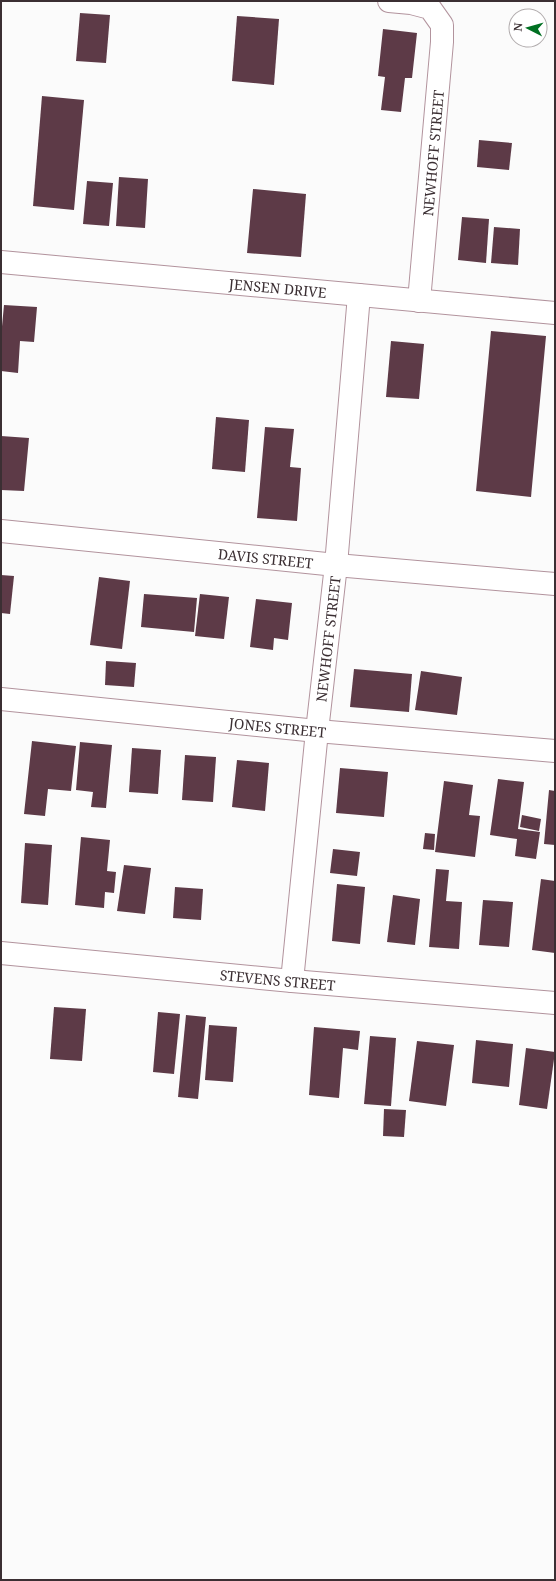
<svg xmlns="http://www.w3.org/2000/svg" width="556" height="1581" viewBox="0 0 556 1581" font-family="'Noto Serif',serif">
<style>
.building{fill:#5d3a47}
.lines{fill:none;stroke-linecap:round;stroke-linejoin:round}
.minor-casing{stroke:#b2939d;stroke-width:24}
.secondary-casing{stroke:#b2939d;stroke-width:24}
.minor{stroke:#fff;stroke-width:22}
.secondary{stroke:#fff;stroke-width:22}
.labels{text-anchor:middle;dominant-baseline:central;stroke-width:4;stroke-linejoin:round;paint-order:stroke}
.street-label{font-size:14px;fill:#3b2f33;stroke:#fff}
</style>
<rect width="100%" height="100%" fill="#fbfbfb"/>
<g class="building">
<path d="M80,13l30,2 -4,48 -30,-2z"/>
<path d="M237,16l42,3 -5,66 -42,-4z"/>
<path d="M383,29l34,4 -5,45h-7l-4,34 -20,-2 4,-33 -7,-1z"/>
<path d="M42,96l42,4 -10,110 -41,-4z"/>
<path d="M479,140l33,3 -3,27 -32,-3z"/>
<path d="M119,177l29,2 -3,49 -29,-2z"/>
<path d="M87,181l26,2 -4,43 -26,-2z"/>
<path d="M253,189l53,5 -5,63 -54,-4z"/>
<path d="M462,217l27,2 -3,44 -28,-3z"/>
<path d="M494,227l26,2 -2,36 -27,-2z"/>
<path d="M4,305l33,2 -3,35 -14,-1 -2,32 -17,-2v-34z"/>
<path d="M491,331l55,5 -15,161 -55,-6z"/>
<path d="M391,341l33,3 -5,55 -33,-2z"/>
<path d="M216,417l33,3 -4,52 -33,-3z"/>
<path d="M265,427l29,2 -4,38 11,1 -4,53 -40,-3z"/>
<path d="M1,436l28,2 -5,53 -23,-1z"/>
<path d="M1,575l13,1 -4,38 -9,-1z"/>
<path d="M99,577l31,4 -8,68 -32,-4z"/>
<path d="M144,594l53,4 -3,34 -53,-5z"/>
<path d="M200,594l29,3 -5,42 -29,-3z"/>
<path d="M256,599l36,4 -4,37 -14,-2 -1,12 -23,-3z"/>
<path d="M106,661l30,2 -2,24 -29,-2z"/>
<path d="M354,669l58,5 -3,38 -59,-5z"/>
<path d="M421,671l41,6 -5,38 -42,-5z"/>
<path d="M32,741l44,5 -5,45 -23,-2 -3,27 -21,-2z"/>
<path d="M80,742l32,3 -6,63 -15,-1 2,-15 -17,-2z"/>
<path d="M132,748l29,2 -3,44 -29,-2z"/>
<path d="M185,755l31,2 -3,45 -31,-2z"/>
<path d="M237,760l32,3 -4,48 -33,-4z"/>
<path d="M340,768l48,4 -4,45 -48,-4z"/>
<path d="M498,779l26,3 -6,47 22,3 -4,27 -21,-3 2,-17 -27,-4z"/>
<path d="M444,781l29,4 -4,30 11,1 -5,41 -40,-5z"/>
<path d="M549,790l6,1v54l-11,-1z"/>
<path d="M522,815l19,4 -2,12 -19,-4z"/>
<path d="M425,833l10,1 -1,16 -11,-1z"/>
<path d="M81,837l29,3 -3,31 9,1 -2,21 -9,-1 -1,16 -29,-3z"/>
<path d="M25,843l27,2 -4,60 -27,-2z"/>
<path d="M333,849l27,3 -3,24 -27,-3z"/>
<path d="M124,865l27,3 -6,46 -28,-3z"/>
<path d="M436,869l13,1 -3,31 16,1 -3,47 -30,-2z"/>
<path d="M541,879l14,2v72l-23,-3z"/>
<path d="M337,884l28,3 -5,57 -28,-3z"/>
<path d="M175,887l28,2 -2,31 -28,-2z"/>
<path d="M393,895l27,4 -5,46 -28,-3z"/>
<path d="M483,900l30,2 -4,45 -30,-2z"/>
<path d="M54,1007l32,2 -4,52 -32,-2z"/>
<path d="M158,1012l22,2 -6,60 -21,-2z"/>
<path d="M186,1015l20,2 -8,82 -20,-2z"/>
<path d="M209,1025l28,2 -4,55 -28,-2z"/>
<path d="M314,1027l46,4 -2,19 -15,-2 -4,50 -30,-3z"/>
<path d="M370,1036l26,2 -5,68 -27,-2z"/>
<path d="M476,1040l37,4 -4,43 -37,-4z"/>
<path d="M417,1041l37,4 -8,61 -37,-5z"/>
<path d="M526,1048l29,4 -8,57 -28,-4z"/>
<path d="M384,1109l22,1 -2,27 -21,-1z"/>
</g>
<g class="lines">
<defs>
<g id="minor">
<path d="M389,1l22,2 19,5 12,17v17l-23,259"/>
<path id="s1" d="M1,531l335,34 219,19"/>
<path id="s2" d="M1,699l316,32 238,20"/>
<path id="s3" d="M1,953l291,28 263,22"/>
<path id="s4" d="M292,981l25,-250 19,-166 23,-270"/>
</g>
<g id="secondary">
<path id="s5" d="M1,262l554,51"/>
</g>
</defs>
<use href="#minor" class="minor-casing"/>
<use href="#secondary" class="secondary-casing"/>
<use href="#minor" class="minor"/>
<use href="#secondary" class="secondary"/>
</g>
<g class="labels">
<g class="street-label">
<text transform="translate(433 153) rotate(-85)">NEWHOFF STREET</text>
<text stroke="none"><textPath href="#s5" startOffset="278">JENSEN DRIVE</textPath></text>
<text stroke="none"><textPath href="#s1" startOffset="266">DAVIS STREET</textPath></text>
<text stroke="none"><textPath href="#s4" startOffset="344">NEWHOFF STREET</textPath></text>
<text stroke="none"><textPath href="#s2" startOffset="278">JONES STREET</textPath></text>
<text stroke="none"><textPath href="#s3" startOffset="278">STEVENS STREET</textPath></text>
</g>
</g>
<rect width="556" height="1581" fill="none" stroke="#3b2f33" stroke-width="4"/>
<g transform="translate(528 28) rotate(276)"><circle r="19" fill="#ffffff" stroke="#b1acad"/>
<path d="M0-3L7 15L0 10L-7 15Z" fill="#007022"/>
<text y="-6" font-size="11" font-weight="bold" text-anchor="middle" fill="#3b2f33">N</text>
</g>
</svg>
